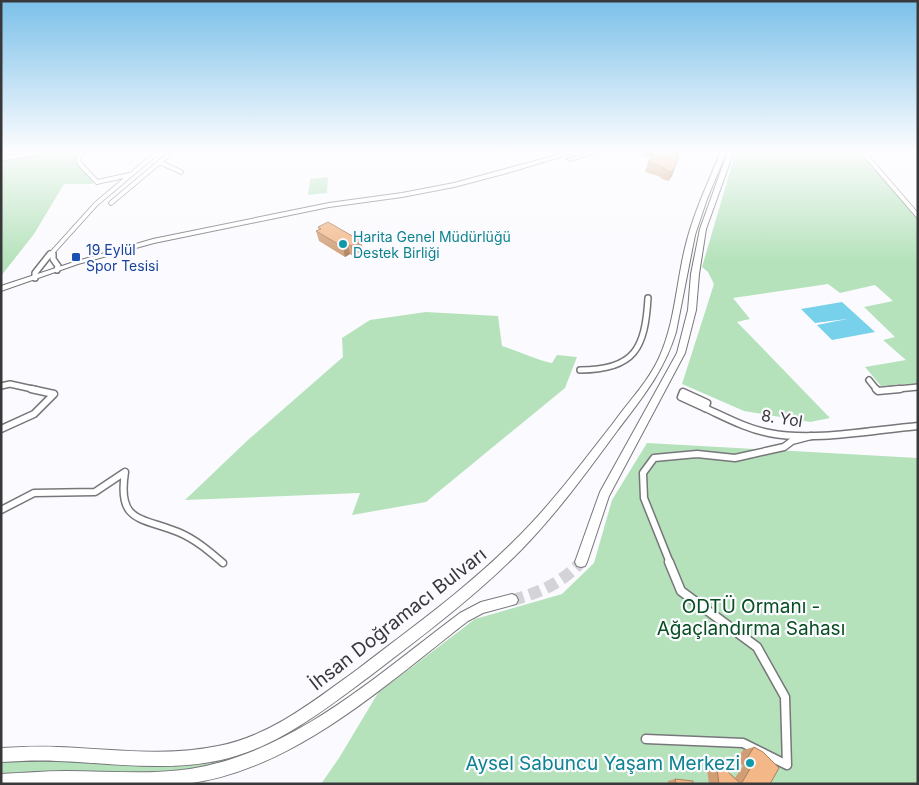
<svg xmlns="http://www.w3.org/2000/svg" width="919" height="785" viewBox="0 0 919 785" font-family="Inter,sans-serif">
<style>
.green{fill:#b5e2bb}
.water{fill:#77d1ea}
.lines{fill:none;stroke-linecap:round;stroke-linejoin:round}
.primary-tunnel{stroke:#d4d4d8;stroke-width:12;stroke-dasharray:12 6;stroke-linecap:butt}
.street-far3-casing{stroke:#77777b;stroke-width:5.5}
.street-far2-casing{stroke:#77777b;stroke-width:8}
.street-far1-casing{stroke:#77777b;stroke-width:9}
.street-casing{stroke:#77777b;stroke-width:11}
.secondary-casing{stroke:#77777b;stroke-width:2}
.primary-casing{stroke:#77777b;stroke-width:2}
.street-far3{stroke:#fff;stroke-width:4}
.street-far2{stroke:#fff;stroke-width:5}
.street-far1{stroke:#fff;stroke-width:6}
.street{stroke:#fff;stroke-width:8}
.secondary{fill:#fff;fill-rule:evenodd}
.primary{fill:#fff;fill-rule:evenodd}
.wall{fill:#d19d75}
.shaded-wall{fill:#aa805f}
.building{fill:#f3b788;stroke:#aa805f}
.culture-dot{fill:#0f9aa8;stroke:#fbfbff;stroke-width:2}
.transit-dot{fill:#1a4fb4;stroke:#fbfbff;stroke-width:2}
.labels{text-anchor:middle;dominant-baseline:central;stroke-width:4.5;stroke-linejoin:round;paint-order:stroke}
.far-culture-label{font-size:14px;fill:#0d838f;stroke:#fbfbff;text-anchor:start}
.far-transit-label{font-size:14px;fill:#164399;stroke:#fbfbff;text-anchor:start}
.street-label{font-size:16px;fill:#38383a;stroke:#fbfbff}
.near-park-label{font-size:19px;fill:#094e20;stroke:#fbfbff}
.near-street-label{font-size:19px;fill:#38383a;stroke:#fbfbff}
.near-culture-label{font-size:19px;fill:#0d838f;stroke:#fbfbff;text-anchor:end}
</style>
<rect width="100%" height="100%" fill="#fbfbff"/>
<g class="green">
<path d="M51,151h31l-7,10 19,21 -2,2h-28l-30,50 -33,42v-116z"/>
<path d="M736,151h123l59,68v164l-37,3 -16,-19 41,-7 -23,-20 12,-3 -31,-30 29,-6 -18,-16 -35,8 -12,-9 -95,14 17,21 -13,3 93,96 -20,4 -66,-11 -62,-27 32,-100 -6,-12 -6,-5z"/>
<path d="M328,177l-1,16 -19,2 2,-16z"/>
<path d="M426,312l72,4 4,30c17,5 32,13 50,17l5,-8 20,2 -12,31 -139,114 -74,13 8,-22 -175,7 64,-61 94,-82 -1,-19 28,-18z"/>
<path d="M647,443l271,15v326h-597l18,-26 39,-65 97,-74 87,-25 32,-31 18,-63z"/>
<path d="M301,723l2,4 -29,16 -34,14 -52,12 -32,3 -155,3v-15l13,-1 155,6z"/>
</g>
<path class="water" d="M842,302l33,30 -43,8 -15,-15 30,-6 -32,4 -14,-14z"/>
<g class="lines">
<path class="primary-tunnel" d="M512,600c27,-7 50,-17 69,-38"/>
<defs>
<g id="street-far3">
<path d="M83,151l-5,8 1,4 18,19 32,-7"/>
<path d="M862,151l56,65"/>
<path d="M1,159l45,-8"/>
<path d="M159,162l22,10"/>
<path d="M111,203l62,-52"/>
<path d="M53,253v3"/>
<path d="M49,256l47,-52 63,-53"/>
</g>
<g id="street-far2">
<path d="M53,254v5l5,7 -1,4"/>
<path d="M35,278v-5l15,-19"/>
<path d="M580,370c55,0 65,-22 68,-72"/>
<path d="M869,380l8,10"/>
<path d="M1,386l9,-2 27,6"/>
<path d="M887,390l31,-3"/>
</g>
<g id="street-far1">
<path d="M876,389l2,2 22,-2"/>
<path d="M683,392l24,11 -2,5 -24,-11z"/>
<path d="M705,408c20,9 42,21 64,25 45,9 103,-3 149,-7"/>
<path d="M1,429l33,-15 20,-20 -23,-5"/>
<path d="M1,510l33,-17 61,-1 30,-20c-8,51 16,45 53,60 17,7 31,19 45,31"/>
<path d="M670,563l-26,-65 -1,-25 11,-15 43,-4 38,4 49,-11 8,-6 19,-5"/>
</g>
<path id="street" d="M646,739l97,4 44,22 -2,-68 -28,-50 -76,-56 -12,-29"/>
<g id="secondary">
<path d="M1,151h7l-7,3z"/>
<path d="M572,151h8l-73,22 -53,14 -52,10 -73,10 -175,36 -76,21 -77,27v-5l73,-24 79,-23 176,-36 73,-10 52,-10z"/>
<path d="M594,151h8l-32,10 -3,-2z"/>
</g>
<g id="primary">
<path d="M721,151h6l-20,48 -12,36 -19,97c-12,40 -35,67 -59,99 -30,41 -60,82 -95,118 -46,47 -100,87 -152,127 -46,34 -92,71 -149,84 -54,12 -110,3 -164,1 -18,-1 -37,0 -56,1v-14c19,-1 38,-2 57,-1 54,2 107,10 160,-1 53,-10 97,-46 140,-77 53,-41 108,-80 156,-128 37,-36 68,-78 100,-119 15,-21 34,-40 45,-64 16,-35 17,-73 26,-110 8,-34 23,-65 36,-97z"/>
<path d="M728,151h6l-28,78 -7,45 -3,36 -11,43 -76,143 -22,66 -2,4 -4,1 -4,-1 -2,-4 25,-70 77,-139 11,-43 3,-36 9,-45z"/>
<path d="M512,594l4,2 2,4 -2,4 -33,9 -15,8c-83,64 -175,150 -283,163h-184v-10c22,-1 43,-3 65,-3 41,0 83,4 124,-2 105,-17 188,-95 270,-156l21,-11z"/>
</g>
</defs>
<use href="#street-far3" class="street-far3-casing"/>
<use href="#street-far2" class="street-far2-casing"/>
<use href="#street-far1" class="street-far1-casing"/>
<use href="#street" class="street-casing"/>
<use href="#secondary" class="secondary-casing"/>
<use href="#primary" class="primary-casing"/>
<use href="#street-far3" class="street-far3"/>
<use href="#street-far2" class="street-far2"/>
<use href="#street-far1" class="street-far1"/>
<use href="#street" class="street"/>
<use href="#secondary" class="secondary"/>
<use href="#primary" class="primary"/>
</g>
<g class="wall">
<path d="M641,151h36l-5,25 -4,5 -8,-3 1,-1 -16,-5 3,-10 4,-5h-9l-2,-4z"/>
<path d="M318,227l43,14 2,9 -10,6 -3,-2 -5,3 -26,-16 -3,-10 3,-1z"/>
<path d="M754,747l16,37h-61l-3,-21 10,-2 19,17 8,-12 -6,-6 6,-10z"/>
<path d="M675,779l18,5h-25v-3z"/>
</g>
<g class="shaded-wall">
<path d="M679,155l-7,21 -4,5 3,-9z"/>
<path d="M361,241l2,9 -10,6 -2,-10z"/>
<path d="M348,244l2,10 -5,3 -2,-10z"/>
</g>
<g class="building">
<path d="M654,151h23l2,4 -4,12 -4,5 -8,-3 2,-1 -17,-6 5,-6z"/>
<path d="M328,222l33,19 -10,5 -3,-2 -5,3 -27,-16 5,-2 -3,-2z"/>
<path d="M754,747l9,5 16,16 -9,16h-29l12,-20 -6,-6z"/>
<path d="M716,761l25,23h-22z"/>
<path d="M675,779l18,2v3h-17z"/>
</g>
<linearGradient id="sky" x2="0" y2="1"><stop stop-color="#7bc0e9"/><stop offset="0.58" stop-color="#fdfdff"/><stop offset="1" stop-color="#fdfdff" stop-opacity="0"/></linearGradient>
<rect width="919" height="261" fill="url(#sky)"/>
<g class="culture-dot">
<circle cx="343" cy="244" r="5"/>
<circle cx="750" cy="763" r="5"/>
</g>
<rect class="transit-dot" x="71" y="252" width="10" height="10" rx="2.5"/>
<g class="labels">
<g class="far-culture-label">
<text x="353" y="236">Harita Genel Müdürlüğü<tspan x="353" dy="16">Destek Birliği</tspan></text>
</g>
<g class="far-transit-label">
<text x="86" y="249">19 Eylül<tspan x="86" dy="16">Spor Tesisi</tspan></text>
</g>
<g class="street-label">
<text transform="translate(782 418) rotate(9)">8. Yol</text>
</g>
<g class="near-park-label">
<text x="751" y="606">ODTÜ Ormanı -<tspan x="751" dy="22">Ağaçlandırma Sahası</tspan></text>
</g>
<g class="near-street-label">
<text transform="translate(398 619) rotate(-38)">İhsan Doğramacı Bulvarı</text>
</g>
<g class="near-culture-label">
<text x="740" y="763">Aysel Sabuncu Yaşam Merkezi</text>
</g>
</g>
<rect width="919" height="785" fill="none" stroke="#38383a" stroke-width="5"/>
</svg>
